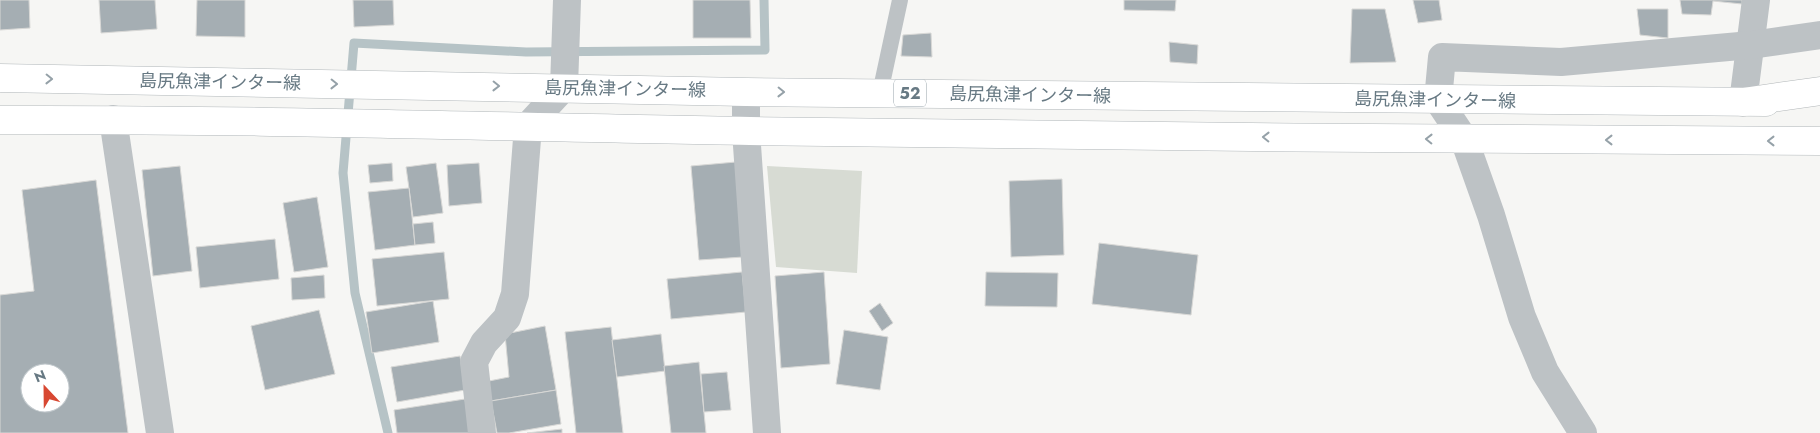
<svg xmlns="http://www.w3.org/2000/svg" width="1820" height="433" viewBox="0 0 1820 433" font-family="Jost,'Noto Sans JP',sans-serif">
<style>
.green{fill:#d7dbd3}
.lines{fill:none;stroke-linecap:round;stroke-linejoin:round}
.stream{stroke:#b6c3c6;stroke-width:9}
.building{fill:#a5aeb3;stroke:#d8d8d6;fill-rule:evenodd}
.primary-casing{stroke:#b1b7ba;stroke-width:29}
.highway-casing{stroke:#b1b6b8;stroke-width:29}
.lane{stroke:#bdc2c5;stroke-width:16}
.street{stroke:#bdc2c5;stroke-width:28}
.primary{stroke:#fff;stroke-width:28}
.highway{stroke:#fff;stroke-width:28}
.oneway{stroke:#95a1a8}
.labels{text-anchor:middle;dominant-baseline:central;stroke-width:5;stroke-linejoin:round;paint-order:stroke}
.shield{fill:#fff;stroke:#95a1a8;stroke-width:1}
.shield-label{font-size:16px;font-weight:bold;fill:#677983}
.street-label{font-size:18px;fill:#677983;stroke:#fff}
</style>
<rect width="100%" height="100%" fill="#f6f6f4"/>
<path class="green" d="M767,166l95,5 -5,102 -81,-6z"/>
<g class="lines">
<path class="stream" d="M388,433l-33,-140 -12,-120 11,-130 172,9 239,-2 -1,-50"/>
</g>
<g class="building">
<path d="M0,0h29l1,28 -30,2z"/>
<path d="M99,0h56l2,29 -56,4z"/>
<path d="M197,0h48v37l-49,-1z"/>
<path d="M353,0h40l1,25 -40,2z"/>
<path d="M693,0h57l1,38h-58z"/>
<path d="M1124,0h52l-1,11 -51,-1z"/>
<path d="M1413,0h26l3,20 -24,3z"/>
<path d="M1680,0h62v4l-29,-3 -2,14 -29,-1z"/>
<path d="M1352,9h33l11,53 -46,1z"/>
<path d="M1637,9h31v29l-28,-3z"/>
<path d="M931,33l1,24 -31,-1 2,-21z"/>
<path d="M1169,42l29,3 -1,19 -27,-2z"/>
<path d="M736,162l7,95 -44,3 -8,-94z"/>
<path d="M392,163l1,18 -23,2 -2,-18z"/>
<path d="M436,163l7,50 -30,4 -7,-50z"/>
<path d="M479,163l3,40 -33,3 -2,-41z"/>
<path d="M180,166l12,105 -39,5 -11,-106z"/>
<path d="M1062,179l2,76 -53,2 -2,-76z"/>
<path d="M96,180l32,253h-128v-138l34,-4 -12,-101zM30,373h30v30h-30z"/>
<path d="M409,188l6,57 -40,5 -7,-58z"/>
<path d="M317,197l11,70 -34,5 -11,-69z"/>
<path d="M433,222l2,21 -20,2 -2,-21z"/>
<path d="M275,239l4,40 -79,9 -4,-41z"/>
<path d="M1099,243l99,12 -7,60 -99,-11z"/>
<path d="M444,252l5,47 -72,7 -5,-47z"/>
<path d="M742,272l4,40 -75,7 -4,-40z"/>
<path d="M824,272l6,92 -49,4 -6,-92z"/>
<path d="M986,272l72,1 -1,34 -72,-1z"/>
<path d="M324,275l1,23 -33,2 -1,-22z"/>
<path d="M433,301l6,41 -67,11 -6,-41z"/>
<path d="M880,303l13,20 -11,8 -13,-20z"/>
<path d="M319,310l16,64 -70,16 -14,-64z"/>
<path d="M545,326l11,64 -65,11 -2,-20 20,-4 -4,-43z"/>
<path d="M611,327l12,106h-47l-11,-101z"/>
<path d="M844,330l44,7 -8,53 -44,-6z"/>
<path d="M661,334l4,37 -48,6 -5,-37z"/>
<path d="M460,356l5,34 -68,12 -6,-35z"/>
<path d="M699,362l7,71h-35l-7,-67z"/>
<path d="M727,372l4,38 -27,2 -3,-38z"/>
<path d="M556,390l5,34 -52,9h-12l-6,-32z"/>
<path d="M465,399l5,34h-73l-3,-23z"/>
<path d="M562,429v4h-35z"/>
</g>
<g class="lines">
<defs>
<g id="primary">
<path d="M0,78l746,14 1020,10"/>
<path d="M0,120c250,-1 500,7 750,11 357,5 713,9 1070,10"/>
</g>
<path id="highway" d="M1743,102l77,-11"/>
</defs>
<use href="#primary" class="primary-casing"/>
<use href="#highway" class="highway-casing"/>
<path class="lane" d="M880,93l20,-93"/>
<g class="street">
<path d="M746,92v39l21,302"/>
<path d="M1743,102l13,-102"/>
<path d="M113,119l47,314"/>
<path d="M482,433l-8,-71 10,-19 23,-25 8,-24 13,-168 36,-39 3,-87"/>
<path d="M1583,433l-38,-61 -23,-55 -31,-102 -27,-76 -26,-39 4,-43 119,5 190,-17 69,-10"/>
</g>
<use href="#primary" class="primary"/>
<use href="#highway" class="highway"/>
</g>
<defs><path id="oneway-chevron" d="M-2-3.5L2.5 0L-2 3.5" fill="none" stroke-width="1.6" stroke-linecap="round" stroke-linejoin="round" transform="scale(1.25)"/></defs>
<g class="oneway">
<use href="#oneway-chevron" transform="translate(49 79) rotate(1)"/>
<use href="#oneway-chevron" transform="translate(334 84) rotate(1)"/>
<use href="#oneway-chevron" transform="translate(496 86) rotate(1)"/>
<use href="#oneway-chevron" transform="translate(781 92) rotate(1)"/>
<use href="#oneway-chevron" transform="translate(1266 137) rotate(-179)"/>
<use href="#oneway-chevron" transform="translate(1429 139) rotate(-179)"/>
<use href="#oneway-chevron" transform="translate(1609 140) rotate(-180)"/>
<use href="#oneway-chevron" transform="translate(1771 141) rotate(-180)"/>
</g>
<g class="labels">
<rect class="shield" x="894" y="79.5" width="32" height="27" rx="4"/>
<g class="shield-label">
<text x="910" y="93">52</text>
</g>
<g class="street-label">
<text transform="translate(220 82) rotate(1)">島尻魚津インター線</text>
<text transform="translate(625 89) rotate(1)">島尻魚津インター線</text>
<text transform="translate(1030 95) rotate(1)">島尻魚津インター線</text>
<text transform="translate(1435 100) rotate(1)">島尻魚津インター線</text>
</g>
</g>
<g transform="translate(45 388) rotate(338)"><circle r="24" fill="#ffffff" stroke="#c2c9cd"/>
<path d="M0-4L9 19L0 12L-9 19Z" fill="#d84832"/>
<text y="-8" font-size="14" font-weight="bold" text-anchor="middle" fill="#677983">N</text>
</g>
</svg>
